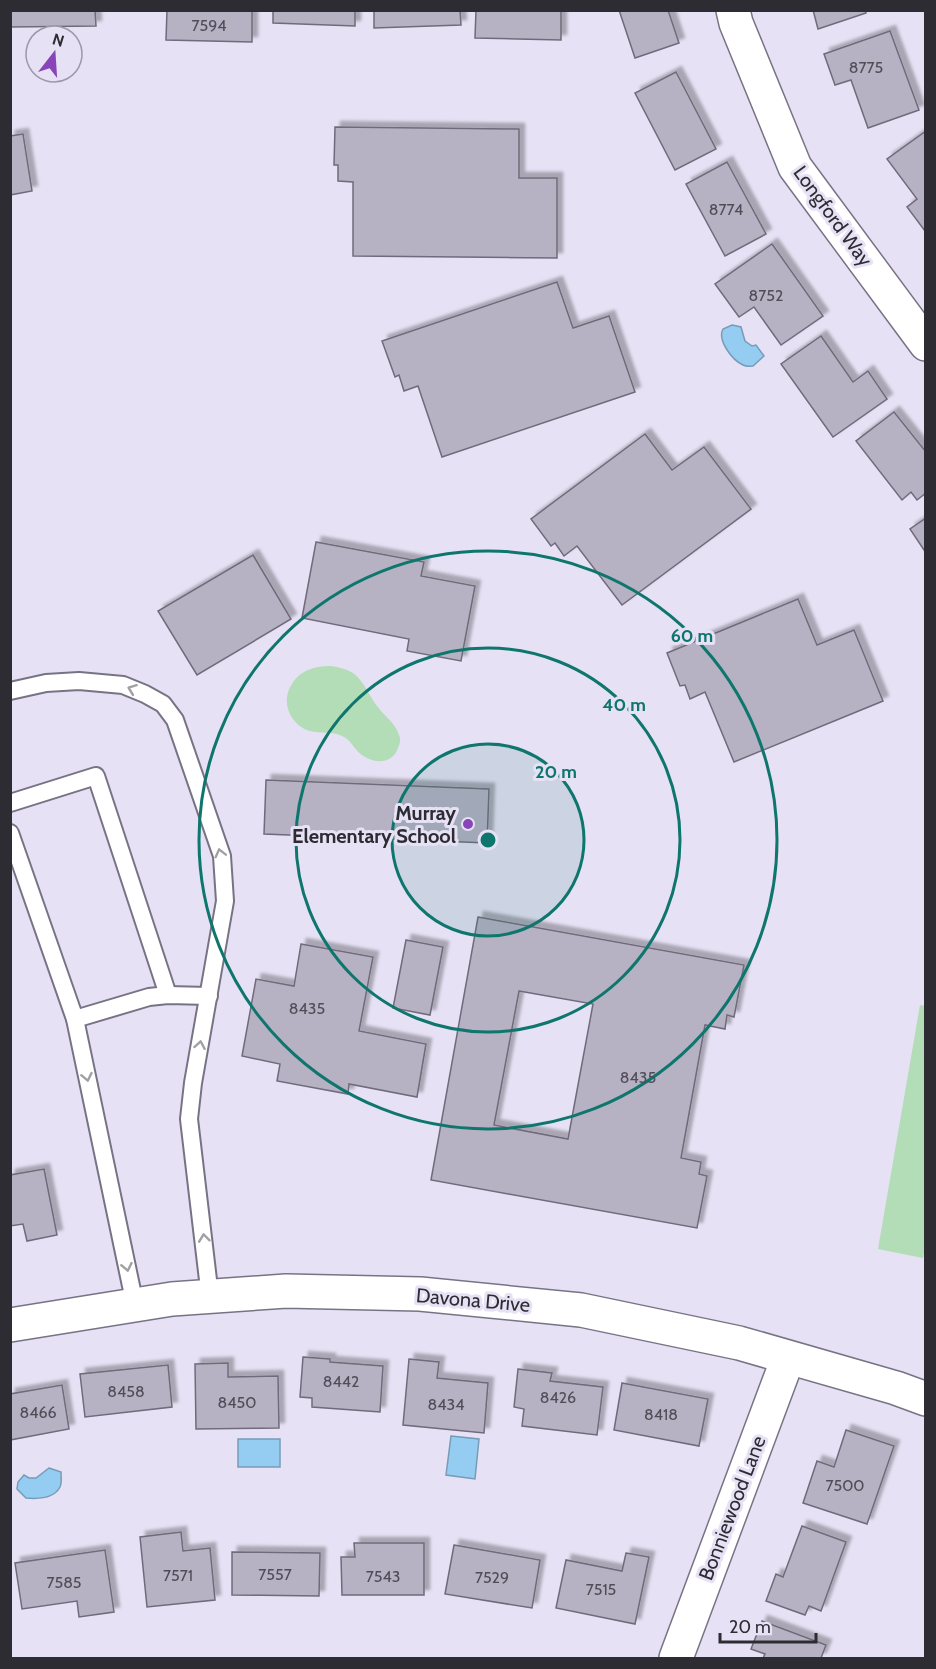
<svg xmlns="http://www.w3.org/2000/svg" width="936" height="1669" viewBox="0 0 936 1669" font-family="Cabin,sans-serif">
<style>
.green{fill:#b2ddb7}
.water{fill:#95ccf1;stroke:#769cb8;stroke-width:1.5}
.building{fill:#b6b1c3;stroke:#706b7b;stroke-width:1.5;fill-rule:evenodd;filter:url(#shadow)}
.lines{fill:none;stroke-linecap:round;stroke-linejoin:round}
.service-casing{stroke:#787384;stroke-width:20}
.minor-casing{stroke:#787384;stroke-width:36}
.service{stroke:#fff;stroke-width:16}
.minor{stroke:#fff;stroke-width:33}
.oneway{stroke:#a1a0a3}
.ring{fill:none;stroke:#0f766e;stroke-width:3}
.poi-dot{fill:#8745b9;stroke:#e6e1f4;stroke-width:2}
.labels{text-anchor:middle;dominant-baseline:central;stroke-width:6;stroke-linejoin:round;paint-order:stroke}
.number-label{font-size:16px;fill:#504d57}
.street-label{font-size:20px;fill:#2e2c33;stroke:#e6e1f4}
.poi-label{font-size:20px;font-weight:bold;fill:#2e2c33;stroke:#e6e1f4;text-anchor:end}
.centre{fill:#0f766e;stroke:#e6e1f4;stroke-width:3}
.ring-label{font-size:18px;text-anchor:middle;font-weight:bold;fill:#0f766e;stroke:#e6e1f4;stroke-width:6;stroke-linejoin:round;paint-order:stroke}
</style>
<defs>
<filter id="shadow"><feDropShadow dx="5.5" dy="-5.5" stdDeviation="1.5" flood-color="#0004"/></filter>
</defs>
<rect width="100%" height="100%" fill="#e6e1f4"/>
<g class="green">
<path d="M331,666c8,1 15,3 22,7 11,8 16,23 24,33 7,10 18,16 22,29 2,4 1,8 -1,13 -5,15 -21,16 -33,9 -10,-5 -13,-17 -23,-21 -10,-5 -21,-2 -32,-5 -20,-6 -30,-30 -18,-47 8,-14 24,-18 39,-18z"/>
<path d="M920,1005l6,1v236l-3,16 -45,-9z"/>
</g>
<g class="water">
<path d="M732,325l9,2 4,14 7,5 4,-1 8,11 -11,10c-4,0 -6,1 -10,-1 -11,-5 -26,-25 -20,-36z"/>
<path d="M451,1436l28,3 -4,40 -29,-4z"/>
<rect x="238" y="1439" width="42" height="28"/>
<path d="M49,1468l12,4c0,4 1,11 -1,15 -6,12 -23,12 -34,11l-9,-9 1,-7 6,-7 5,3h7z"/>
</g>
<g class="building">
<path d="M10,10h85l1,16 -86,1z"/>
<path d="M167,10h85v32l-86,-2z"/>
<path d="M273,10h82v16l-82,-3z"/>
<path d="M374,10h86l1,15 -87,3z"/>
<path d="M476,10h85v30l-86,-2z"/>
<path d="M619,10h49l11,33 -44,15z"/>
<path d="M813,10h52l1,3 -48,16z"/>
<path d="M890,31l29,79 -51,18 -17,-48 -16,5 -11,-31z"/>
<path d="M676,72l40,77 -41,21 -40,-77z"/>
<path d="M335,127l184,2v49h38v80l-204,-2v-74l-15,-1v-16h-4z"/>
<path d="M926,131v100h-1l-18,-24 10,-8 -30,-40z"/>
<path d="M23,134l9,57 -22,4v-59z"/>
<path d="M727,162l39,72 -41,22 -39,-72z"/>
<path d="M772,244l51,72 -42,29 -27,-38 -15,10 -24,-33z"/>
<path d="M557,282l16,46 36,-12 26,76 -193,65 -24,-71 -14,5 -5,-16 -4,2 -13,-36z"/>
<path d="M821,336l32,46 15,-11 19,28 -54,38 -52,-73z"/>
<path d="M894,412l32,40v41l-9,7 -6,-8 -9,8 -46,-59z"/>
<path d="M645,434l27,36 32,-23 47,62 -129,96 -45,-59 -13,10 -9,-13 -4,3 -20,-27z"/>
<path d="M926,518v35l-16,-24z"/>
<path d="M316,542l108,20 -3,14 54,10 -14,75 -54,-10 2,-12 -107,-21z"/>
<path d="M253,555l38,64 -94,56 -39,-64z"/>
<path d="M798,599l19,46 37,-15 29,71 -149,61 -29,-70 -15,7 -5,-14 -5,1 -13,-33z"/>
<path d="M266,780l223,9 -2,54 -223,-9z"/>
<path d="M478,917l266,48 -10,52 -7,-2 -2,14 -20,-4 -24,133 20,4 -2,12 8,2 -10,52 -266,-48zM519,991l74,13 -25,135 -74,-14z"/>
<path d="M406,940l37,7 -13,68 -37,-7z"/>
<path d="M301,944l72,13 -14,74 67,13 -9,53 -68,-13 -1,10 -71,-13 3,-17 -38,-8 14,-77 38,7z"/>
<path d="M44,1169l13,66 -30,6 -4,-17 -13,2v-51z"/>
<path d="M303,1357l27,2v3l53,4 -3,46 -68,-5v-9l-12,-1z"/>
<path d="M409,1359l30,3 -2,16 51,5 -4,50 -81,-8z"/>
<path d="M228,1363v14l50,-1 1,52 -83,1 -1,-65z"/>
<path d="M168,1365l4,42 -87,10 -5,-43z"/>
<path d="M518,1369l34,4 -2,8 53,6 -6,48 -75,-9 2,-17 -10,-2z"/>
<path d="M622,1383l86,16 -9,47 -85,-16z"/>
<path d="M62,1385l7,44 -59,11v-46z"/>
<path d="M846,1430l48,16 -27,78 -64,-21 14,-42 17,6z"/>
<path d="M802,1526l44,16 -25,69 -12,-5 -4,9 -39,-14 10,-27 7,3z"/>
<path d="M181,1532l2,19 27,-3 5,52 -68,7 -7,-70z"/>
<path d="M354,1543h70v52h-82l-1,-38h14z"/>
<path d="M454,1545l86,15 -8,48 -87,-14z"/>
<path d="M105,1550l9,62 -35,5 -2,-16 -55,8 -7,-46z"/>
<path d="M232,1552l88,1 -1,43 -87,-1z"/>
<path d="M626,1553l23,4 -14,67 -79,-16 10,-48 56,11z"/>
<path d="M762,1621l64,24 -5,13h-58l2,-4 -14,-5z"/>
</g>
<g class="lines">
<defs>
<g id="service">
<path d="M10,691l36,-8 33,-2 44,4 22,9 18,10 12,16 47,136 3,45 -32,182 -4,36 21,178"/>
<path d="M10,803l86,-27 72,219"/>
<path d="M10,833l65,186 60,286"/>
<path d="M75,1019l74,-22 19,-2 41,1"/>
</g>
<g id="minor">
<path d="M733,10l3,13 59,144 131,177"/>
<path d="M10,1325l162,-26 114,-8 134,3 161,16 158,33 157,45 30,11"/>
<path d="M676,1658l112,-300"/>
</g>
</defs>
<use href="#service" class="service-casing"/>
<use href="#minor" class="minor-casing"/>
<use href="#service" class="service"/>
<use href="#minor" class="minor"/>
</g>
<defs><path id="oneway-chevron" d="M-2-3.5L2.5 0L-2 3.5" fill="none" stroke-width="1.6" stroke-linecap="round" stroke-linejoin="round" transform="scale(1.5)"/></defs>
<g class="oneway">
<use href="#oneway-chevron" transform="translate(132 689) rotate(-159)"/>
<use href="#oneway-chevron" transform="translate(220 853) rotate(-104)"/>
<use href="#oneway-chevron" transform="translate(200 1045) rotate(-80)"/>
<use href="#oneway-chevron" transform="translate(87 1077) rotate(78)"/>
<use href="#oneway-chevron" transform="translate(204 1238) rotate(-97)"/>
<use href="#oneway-chevron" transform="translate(127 1267) rotate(78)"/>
</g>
<circle cx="488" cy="840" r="96" fill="#0f766e" fill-opacity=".12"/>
<g class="ring">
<circle cx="488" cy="840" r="96"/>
<circle cx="488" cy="840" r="192"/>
<circle cx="488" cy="840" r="289"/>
</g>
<circle class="poi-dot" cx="468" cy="824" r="6"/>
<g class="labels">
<g class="number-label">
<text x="209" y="25">7594</text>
<text x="866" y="67">8775</text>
<text x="726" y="209">8774</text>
<text x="766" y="295">8752</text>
<text x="307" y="1008">8435</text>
<text x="638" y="1077">8435</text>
<text x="341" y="1381">8442</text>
<text x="126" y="1391">8458</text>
<text x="558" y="1397">8426</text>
<text x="237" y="1402">8450</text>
<text x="446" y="1404">8434</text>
<text x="38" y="1412">8466</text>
<text x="661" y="1414">8418</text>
<text x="845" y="1485">7500</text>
<text x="275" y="1574">7557</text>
<text x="178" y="1575">7571</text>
<text x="383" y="1576">7543</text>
<text x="492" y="1577">7529</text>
<text x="64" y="1582">7585</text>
<text x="601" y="1589">7515</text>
</g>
<g class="street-label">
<text transform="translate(833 216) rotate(54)">Longford Way</text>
<text transform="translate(473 1300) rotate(5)">Davona Drive</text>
<text transform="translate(732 1508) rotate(-69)">Bonniewood Lane</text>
</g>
<g class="poi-label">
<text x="456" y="813">Murray<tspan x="456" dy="23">Elementary School</tspan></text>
</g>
</g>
<circle cx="488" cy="840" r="9" class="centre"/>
<g class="ring-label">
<text x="692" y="642">60 m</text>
<text x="624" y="711">40 m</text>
<text x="556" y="778">20 m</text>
</g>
<rect width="936" height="1669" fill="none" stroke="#2e2c33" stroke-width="24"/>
<g transform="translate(54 54) rotate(17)"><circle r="28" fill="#e6e1f4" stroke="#9c99a7" stroke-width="1.5"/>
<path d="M0-4.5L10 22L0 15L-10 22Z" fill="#8745b9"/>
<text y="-9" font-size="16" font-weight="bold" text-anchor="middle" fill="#2e2c33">N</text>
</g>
<path d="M720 1633v9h96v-9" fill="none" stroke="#2e2c33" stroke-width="3"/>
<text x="729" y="1633" font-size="18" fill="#2e2c33" stroke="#e6e1f4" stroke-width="4.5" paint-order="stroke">20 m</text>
</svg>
